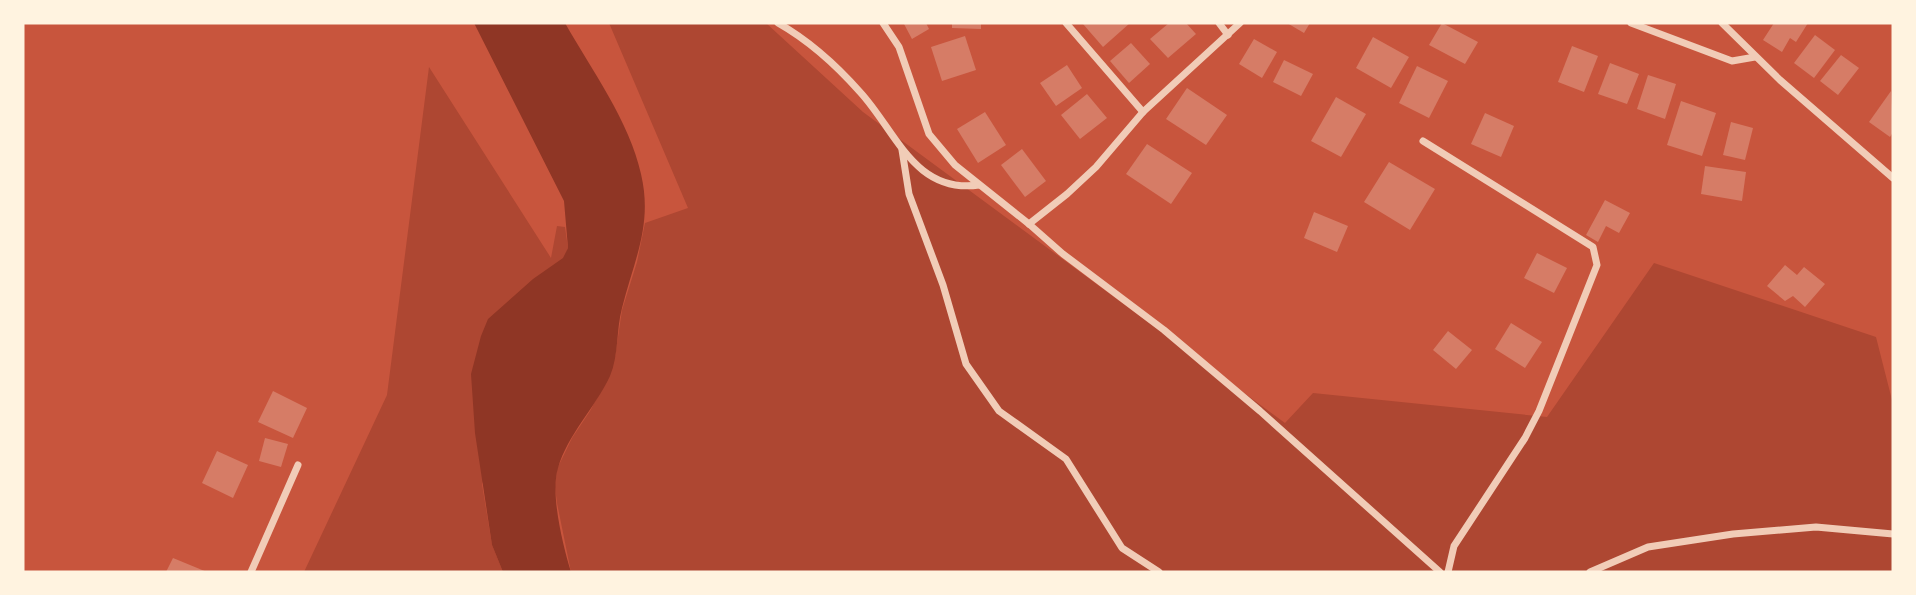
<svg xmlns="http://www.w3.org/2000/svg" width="1916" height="595" viewBox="0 0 1916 595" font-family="'Archivo Narrow',sans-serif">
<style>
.green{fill:#ae4732}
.water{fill:#8f3625}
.building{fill:#d67c66}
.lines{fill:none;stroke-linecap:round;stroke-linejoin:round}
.minor{stroke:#f1ccb7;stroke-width:7}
</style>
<rect width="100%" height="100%" fill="#c8553d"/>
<g class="green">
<path d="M609,23h157l97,89 422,311 28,-30 234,24 107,-154 222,74 17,67v168h-1322l-14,-69 -2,-16 2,-18 15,-31 18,-27 20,-37 5,-17 7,-47 15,-48 8,-39 43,-15z"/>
<path d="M429,67l122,191 6,-32 8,1 3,21 -86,236 10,61 11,27h-199l83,-177z"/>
</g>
<path class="water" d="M474,23h91c26,46 65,99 76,151 12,51 -7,86 -19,134 -6,22 -3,47 -12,68 -15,32 -42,58 -52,92 -8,26 5,78 13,104h-68l-11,-27 -17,-112 -4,-59 10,-38 7,-17 45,-40 30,-21 5,-10 -4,-47z"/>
<g class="building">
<path d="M907,23h19l3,6 -17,10 -8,-15z"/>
<path d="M952,23h29v6l-29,-1z"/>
<path d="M1084,23h46l-27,24 -20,-23z"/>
<path d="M1169,23h17l10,11 -28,24 -18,-19z"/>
<path d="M1287,23h23l-6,10z"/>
<path d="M1442,23l36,19 -13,22 -36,-19z"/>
<path d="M1774,23h34l-12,19 -6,-4 -8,14 -19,-12z"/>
<path d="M1815,35l20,15 -21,28 -20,-15z"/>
<path d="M965,36l11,34 -34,11 -11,-34z"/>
<path d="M1373,37l36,20 -18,31 -35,-20z"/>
<path d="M1254,39l23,13 -15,26 -23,-14z"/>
<path d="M1131,43l19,21 -21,19 -19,-22z"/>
<path d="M1572,46l26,10 -14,36 -26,-10z"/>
<path d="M1841,55l18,13 -21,27 -18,-14z"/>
<path d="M1284,60l29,14 -12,22 -28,-14z"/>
<path d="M1610,63l29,11 -12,30 -29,-10z"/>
<path d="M1067,65l15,23 -26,18 -16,-23z"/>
<path d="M1417,66l31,15 -19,37 -30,-15z"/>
<path d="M1648,75l28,9 -11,35 -28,-10z"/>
<path d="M1187,88l40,27 -21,30 -40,-26z"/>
<path d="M1891,91l2,41 -3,5 -21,-15z"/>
<path d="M1087,94l20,24 -27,21 -19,-24z"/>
<path d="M1336,97l30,17 -25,43 -30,-16z"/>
<path d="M1681,101l35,12 -14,43 -35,-11z"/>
<path d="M985,112l21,33 -28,18 -21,-34z"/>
<path d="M1485,113l29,13 -13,31 -30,-13z"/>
<path d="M1731,122l22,6 -8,32 -22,-5z"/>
<path d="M1147,144l45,29 -21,31 -45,-30z"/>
<path d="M1022,149l24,32 -21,16 -24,-32z"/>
<path d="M1389,162l46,27 -25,41 -46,-28z"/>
<path d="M1705,166l41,6 -4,29 -41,-7z"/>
<path d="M1605,200l25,13 -11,20 -13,-7 -8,16 -12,-7z"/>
<path d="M1314,212l34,14 -11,26 -33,-14z"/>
<path d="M1537,253l30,15 -13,25 -30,-15z"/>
<path d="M1785,265l12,10 7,-8 21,17 -20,23 -12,-11 -8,5 -18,-15z"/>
<path d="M1511,323l31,19 -17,26 -30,-19z"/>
<path d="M1448,331l24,19 -16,19 -23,-19z"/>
<path d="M273,391l34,17 -14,30 -35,-16z"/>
<path d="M265,438l23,6 -7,23 -22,-6z"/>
<path d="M217,451l31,14 -15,33 -31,-15z"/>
<path d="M173,558l34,14h-41z"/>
</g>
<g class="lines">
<g class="minor">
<path d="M778,23c30,17 59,43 82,69 36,39 54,102 119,93"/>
<path d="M883,23l16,24 30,87 26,31 74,59 34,30 101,76 96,81 180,161"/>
<path d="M1066,23l77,89"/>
<path d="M1219,23l9,12"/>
<path d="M1631,23l101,38 23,-4"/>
<path d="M1722,23l58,57 113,98"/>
<path d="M1423,141l170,106 4,18 -58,146 -14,27 -71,108 -6,26"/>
<path d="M902,150l7,44 34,91 23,79 33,47 67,48 56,89 37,24"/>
<path d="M1029,224l38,-30 29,-27 47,-55 97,-89"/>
<path d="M251,572l47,-107"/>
<path d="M1590,572l58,-25 85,-13 83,-7 77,7"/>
</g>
</g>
<rect width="1916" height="595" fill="none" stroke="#fff3e0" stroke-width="49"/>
</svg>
